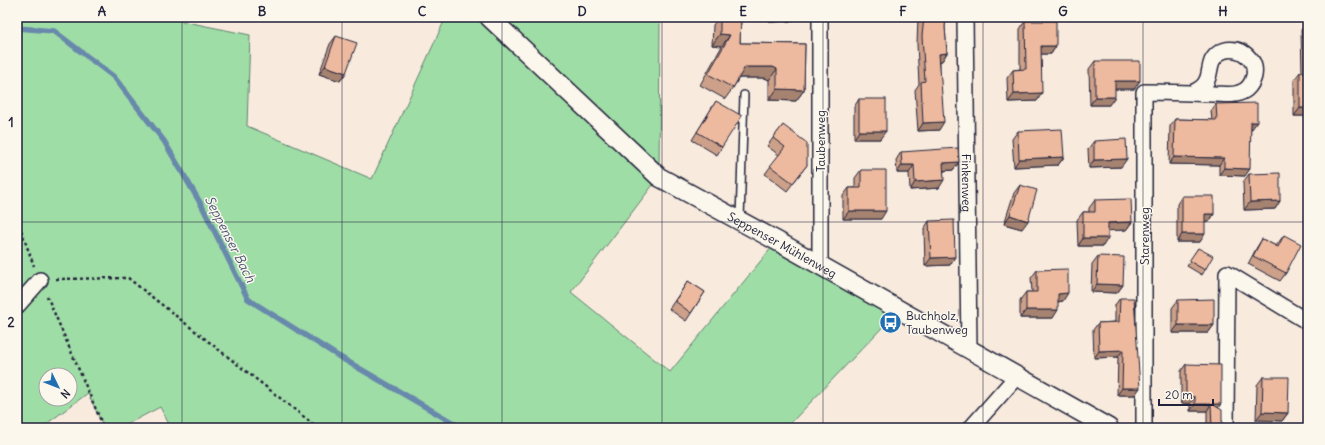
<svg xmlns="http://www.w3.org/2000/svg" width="1325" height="445" viewBox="0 0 1325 445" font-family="Delius,sans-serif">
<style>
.green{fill:#9fdda6;stroke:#608070;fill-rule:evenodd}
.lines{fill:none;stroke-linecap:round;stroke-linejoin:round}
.stream{stroke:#6889ab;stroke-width:5.5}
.service-casing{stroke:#22223b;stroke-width:10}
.minor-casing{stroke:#22223b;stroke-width:18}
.tertiary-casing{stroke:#22223b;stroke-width:21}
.path{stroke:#22223b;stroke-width:2.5;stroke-dasharray:3 3;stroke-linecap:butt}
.service{stroke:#fbf7ec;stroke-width:7}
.minor{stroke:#fbf7ec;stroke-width:15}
.tertiary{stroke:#fbf7ec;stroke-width:18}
.wall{fill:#cca089;stroke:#22223b}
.shaded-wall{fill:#a6826f;stroke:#22223b}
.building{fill:#edba9f;stroke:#22223b}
.grid{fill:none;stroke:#22223b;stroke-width:1;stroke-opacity:0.55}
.labels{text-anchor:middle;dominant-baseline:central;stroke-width:3;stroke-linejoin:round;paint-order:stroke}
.street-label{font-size:12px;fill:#22223b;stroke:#fbf7ec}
.poi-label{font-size:12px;fill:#22223b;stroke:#fbf7ec;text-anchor:start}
.water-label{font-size:13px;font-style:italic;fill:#455573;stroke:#fbf7ec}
.neatline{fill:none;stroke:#22223b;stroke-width:1.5}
.grid-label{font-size:13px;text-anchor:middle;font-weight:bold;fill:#22223b}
</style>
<rect width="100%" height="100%" fill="#f8ebdd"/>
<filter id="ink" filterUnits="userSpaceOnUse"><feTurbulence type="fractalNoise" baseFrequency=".025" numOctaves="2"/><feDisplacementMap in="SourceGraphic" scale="8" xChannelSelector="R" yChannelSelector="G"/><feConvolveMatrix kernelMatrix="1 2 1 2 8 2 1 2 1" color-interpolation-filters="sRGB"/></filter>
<g filter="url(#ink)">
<path class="green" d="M17,17h145l88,18 -3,91 125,53 74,-162h214l-1,160 -88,115 99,80 107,-131 122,69 -113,118h-615l-11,-21 -40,21h-16l-16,-35 -47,35h-24zM46,375h24v24h-24z"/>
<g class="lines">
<path class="stream" d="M17,28l37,3 60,46 50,64 38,65 46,93 90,57 124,72"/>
<defs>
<path id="service" d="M740,219l4,-124"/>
<g id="minor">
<path id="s1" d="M965,17l4,332"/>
<path d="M820,265v-248"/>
<path d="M17,306l23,-26"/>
<path d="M971,428l46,-52"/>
<path d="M1144,428v-336c24,0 47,1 71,2 7,0 17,2 24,-1 8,-2 13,-9 15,-17 1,-6 0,-13 -4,-17 -10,-13 -30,-13 -38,2 -3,7 -2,15 -6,21 -3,6 -8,8 -14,11"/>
<path d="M1226,428l1,-155 76,46"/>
</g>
<g id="tertiary">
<path id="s2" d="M489,17l170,160 118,64 332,187"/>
</g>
</defs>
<use href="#service" class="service-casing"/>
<use href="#minor" class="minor-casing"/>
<use href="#tertiary" class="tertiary-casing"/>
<g class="path">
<path d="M17,219l17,47"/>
<path d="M56,279l72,-1 190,150"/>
<path d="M47,296l57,132"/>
</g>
<use href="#service" class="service"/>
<use href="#minor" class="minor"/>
<use href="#tertiary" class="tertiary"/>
</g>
<g class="wall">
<path d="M719,17h22l-1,26 65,1 -1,46 -8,11 -27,-1v-20l-4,-2h-26l-6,10 -8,11 -25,-14 22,-39 -10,-1 1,-20z"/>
<path d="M770,17h26l-2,4 -24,1z"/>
<path d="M918,17h28l-1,10 2,26 -5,8h-2l-1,69 -21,1 -3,-41 4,-6 -2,-40z"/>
<path d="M1025,21l31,25 -5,8h-10l-4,47 -29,1 -1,-24 6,-8 7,-1v-40z"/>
<path d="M1307,22h1v94h-14v-36l6,-8h2l-1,-42z"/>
<path d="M336,36l10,37 -6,8 -21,-7 11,-30z"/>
<path d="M1095,61l39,28h-19l-6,16h-19l-1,-36z"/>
<path d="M859,99l21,40h-26v-32z"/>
<path d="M716,101l6,46 -5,8 -25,-15z"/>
<path d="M1216,104l36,25h-1l-6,47 -26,-1v-10l-50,-1 1,-38 5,-7 37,1 -1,-9z"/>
<path d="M783,125l24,40 -20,26 -22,-17 14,-19 -12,-9z"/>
<path d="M1018,131l46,26 -6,8 -44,2 -2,-28z"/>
<path d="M1094,141l27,26 -32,1 -1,-19z"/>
<path d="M901,152l58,10 -6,8 -9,1 -5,17 -29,2 -1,-17h-12l-1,-13z"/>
<path d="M861,170l20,49h-38v-23l6,-8h6v-10z"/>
<path d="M1249,174l31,27 -5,8 -31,1 -1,-28z"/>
<path d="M1020,185l2,44 -18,-5 10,-31z"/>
<path d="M1182,196l32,18 -5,8h-4l-5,20h-23v-38z"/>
<path d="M1095,200l37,22 -6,8h-18l-5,16h-25l-1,-26 6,-8h6v-4z"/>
<path d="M929,221l21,44 -25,1 -1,-37z"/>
<path d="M1284,235l2,38 -6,8 -32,-17 9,-17 5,-8 14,7z"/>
<path d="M1198,248l7,22 -3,5 -15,-9z"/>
<path d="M1098,256l25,29 -6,8 -26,-1 1,-28z"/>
<path d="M1037,270l26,31 -5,1 -5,16h-33v-18l6,-8h6l-1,-14z"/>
<path d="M688,281l17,11 -19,29 -17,-12z"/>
<path d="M1120,298l15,97h-18l1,-38 -24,1 -1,-28 5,-7 17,-1v-17z"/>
<path d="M1178,300l36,25 -6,8h-36v-25z"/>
<path d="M1186,364l32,44 4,13 4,7h-19v-17h-17v-7l-9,-1v-32z"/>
<path d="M1263,377l25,36 -6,8 -26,-1 1,-35z"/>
</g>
<g class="shaded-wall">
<path d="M773,17h23l-2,4 -24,1z"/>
<path d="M720,34l10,1 -8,11 -10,-1z"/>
<path d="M1041,46h15l-5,8h-16z"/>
<path d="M947,53l-5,8 -8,1 5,-8z"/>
<path d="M325,66l21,7 -6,8 -21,-7z"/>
<path d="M745,67h28l4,2 -8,11 -4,-2h-28z"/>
<path d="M1115,81h25l-6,8h-25z"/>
<path d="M777,89l27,1 -8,11 -27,-1z"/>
<path d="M1042,93l-5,8 -29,1 6,-8z"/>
<path d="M1095,97h20l-6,8h-19z"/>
<path d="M1300,108h8v8h-14z"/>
<path d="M944,122l-5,8 -21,1 5,-8z"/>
<path d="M1251,122h6l-5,7h-6z"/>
<path d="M859,131h27l-6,8h-26z"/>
<path d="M1064,157l-6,8 -44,2 5,-8z"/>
<path d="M1174,157l50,1 -5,7 -50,-1z"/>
<path d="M1127,159l-6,8 -32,1 5,-8z"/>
<path d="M959,162l-6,8 -15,1 5,-8z"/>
<path d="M902,165h12l-5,8h-12z"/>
<path d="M1224,168l26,1 -5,7 -26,-1z"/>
<path d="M944,180l-5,8 -29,2 5,-8z"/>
<path d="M1280,201l-5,8 -31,1 6,-8z"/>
<path d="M849,211h37l-5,8h-38z"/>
<path d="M1205,214h9l-5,8h-9z"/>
<path d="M1010,215l18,6 -6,8 -18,-5z"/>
<path d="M1132,222l-6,8 -24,1 6,-8z"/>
<path d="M1182,234h23l-5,8h-23z"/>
<path d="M1083,238h25l-5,8h-25z"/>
<path d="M955,257l-5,8 -25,1 6,-8z"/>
<path d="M1097,284l26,1 -6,8 -26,-1z"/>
<path d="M1068,293l-5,8 -10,1 5,-8z"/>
<path d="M1026,310h32l-5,8h-33z"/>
<path d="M1178,325h36l-6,8h-36z"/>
<path d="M1123,350l-5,7 -24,1 5,-7z"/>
<path d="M1122,388h18l-5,7h-18z"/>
<path d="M1186,396l9,1 -5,7 -9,-1z"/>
<path d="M1195,404h16l-4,7h-17z"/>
<path d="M1212,404h9l-5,7z"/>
<path d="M1262,412l26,1 -6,8 -26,-1z"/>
</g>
<g class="building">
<path d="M720,17h21l-1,26 65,1 -1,46 -27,-1v-20l-4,-2h-28l-12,21 -25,-14 22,-39 -10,-1z"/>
<path d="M924,17h22l-1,10 2,26 -8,1 5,68 -21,1 -2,-41 4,-1 -3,-45z"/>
<path d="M1025,21h31v25h-15l1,47 -28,1 -1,-24 13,-1z"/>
<path d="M1307,22h1v86h-8v-36h8z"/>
<path d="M336,36l21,7 -11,30 -21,-7z"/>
<path d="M1095,61h45v20h-25v16h-20z"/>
<rect x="859" y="99" width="27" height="32"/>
<path d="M716,101l26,15 -20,31 -25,-15z"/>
<path d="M1257,103v19h-6l-1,47 -26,-1v-10l-50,-1 1,-38 42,1 -1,-16z"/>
<path d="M783,125l24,18v22l-14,18 -23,-17 15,-19 -12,-9z"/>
<path d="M1062,129l2,28 -45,2 -1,-28z"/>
<path d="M1126,139l1,20 -33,1v-19z"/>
<path d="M958,148l1,14 -16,1 1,17 -29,2 -1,-17h-12l-1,-13z"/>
<path d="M861,170h25v41h-37v-23h12z"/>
<path d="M1280,173v28l-30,1 -1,-28z"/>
<path d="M1020,185l17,5 -9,31 -18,-6z"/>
<path d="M1182,196h32v18h-9v20h-23z"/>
<path d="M1131,199l1,23 -24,1v15h-25v-26h12v-12z"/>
<path d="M954,220l1,37 -24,1 -2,-37z"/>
<path d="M1284,235l17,9 -15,29 -33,-17 9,-17 16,8z"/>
<path d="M1198,248l15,8 -8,14 -16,-9z"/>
<path d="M1098,256l26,1 -1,28 -26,-1z"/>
<path d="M1068,269v24l-10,1v16h-32v-18h11v-22z"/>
<path d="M688,281l17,11 -14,21 -16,-12z"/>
<path d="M1120,298h14l6,90h-18l1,-38 -24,1 -1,-28 21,-1z"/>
<path d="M1214,299v26h-36v-25z"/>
<path d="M1186,364l35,1v39h-9l10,6v11l4,7h-14l-1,-24h-16v-7l-9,-1z"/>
<path d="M1263,377h26l-1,36 -26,-1z"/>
<path d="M1240,422l9,6h-13z"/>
</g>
</g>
<path class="grid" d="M182,17v411M342,17v411M502,17v411M662,17v411M823,17v411M983,17v411M1143,17v411M17,222h1291"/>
<defs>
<symbol id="bus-disc" viewBox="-11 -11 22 22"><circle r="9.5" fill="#1f6fb2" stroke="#fbf7ec"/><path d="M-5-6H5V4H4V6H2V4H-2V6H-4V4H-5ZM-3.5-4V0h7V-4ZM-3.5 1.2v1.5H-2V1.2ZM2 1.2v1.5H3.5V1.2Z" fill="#fff"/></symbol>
</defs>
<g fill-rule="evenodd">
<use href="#bus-disc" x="878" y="310" width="25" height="25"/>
</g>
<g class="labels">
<g class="street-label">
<text transform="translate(820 141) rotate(-90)">Taubenweg</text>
<text stroke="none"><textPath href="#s1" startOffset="166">Finkenweg</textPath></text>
<text transform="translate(1144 236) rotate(-90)">Starenweg</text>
<text stroke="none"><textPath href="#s2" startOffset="374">Seppenser Mühlenweg</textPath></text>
</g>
<g class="poi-label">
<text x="906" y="315">Buchholz,<tspan x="906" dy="14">Taubenweg</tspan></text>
</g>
<g class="water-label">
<text transform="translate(230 239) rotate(63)">Seppenser Bach</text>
</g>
</g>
<rect width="1325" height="445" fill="none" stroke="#fbf7ec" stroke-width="44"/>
<g transform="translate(58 387) rotate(133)"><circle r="19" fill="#fbf7ec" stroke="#a4a2a5"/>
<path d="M0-3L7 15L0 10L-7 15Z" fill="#1f6fb2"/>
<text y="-6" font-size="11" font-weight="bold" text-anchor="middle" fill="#22223b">N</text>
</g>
<path d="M1159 399v6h54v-6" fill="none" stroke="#22223b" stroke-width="2"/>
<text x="1165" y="399" font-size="12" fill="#22223b" stroke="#fbf7ec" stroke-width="3" paint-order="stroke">20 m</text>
<rect x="22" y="22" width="1281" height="401" class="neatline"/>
<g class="grid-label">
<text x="102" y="16">A</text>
<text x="262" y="16">B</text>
<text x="422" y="16">C</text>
<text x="582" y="16">D</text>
<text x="743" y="16">E</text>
<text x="903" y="16">F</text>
<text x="1063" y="16">G</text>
<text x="1223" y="16">H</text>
<text x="11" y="127">1</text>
<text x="11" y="327">2</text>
</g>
</svg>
